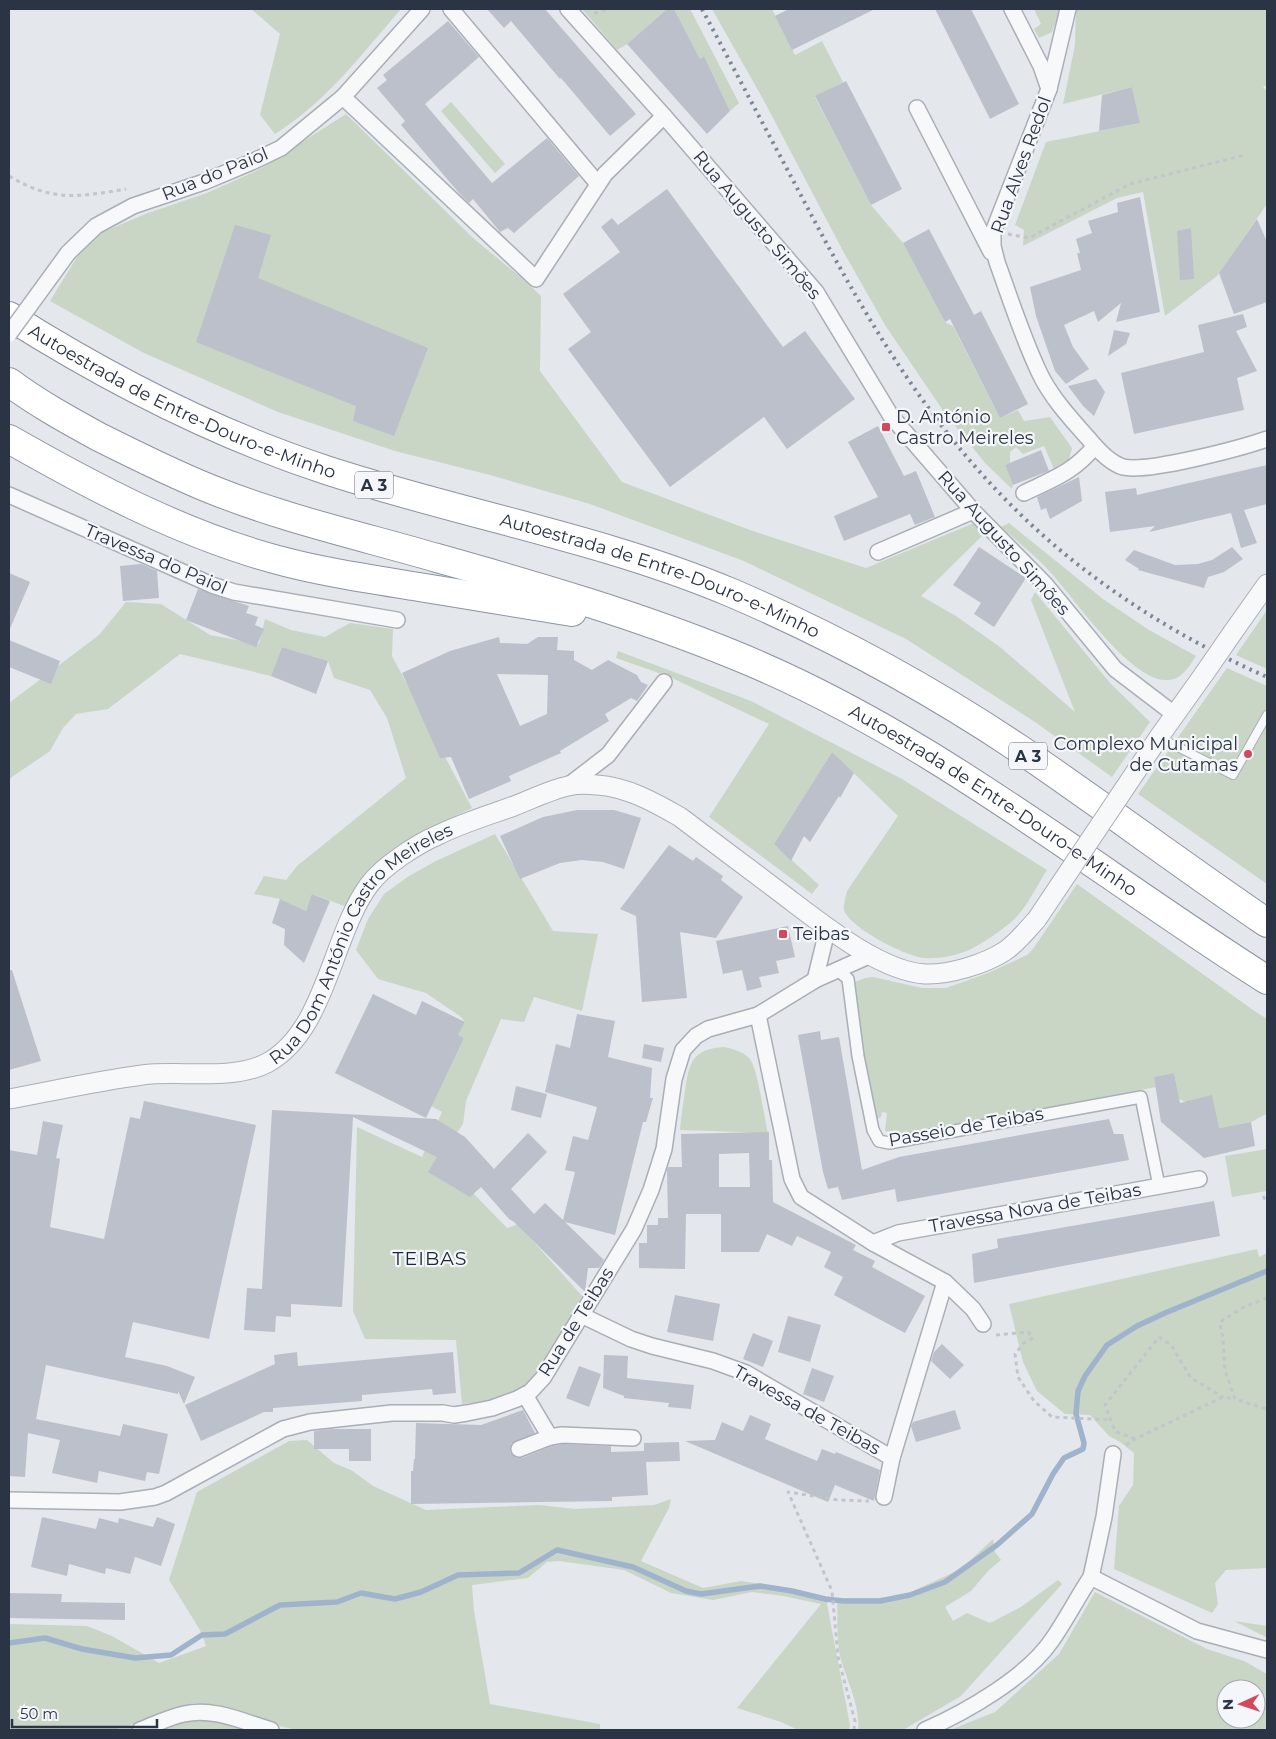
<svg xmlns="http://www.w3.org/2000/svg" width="1276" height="1739" viewBox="0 0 1276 1739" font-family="Montserrat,sans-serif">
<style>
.green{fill:#c9d6c5;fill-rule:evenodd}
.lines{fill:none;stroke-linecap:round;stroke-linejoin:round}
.stream{stroke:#9fb4cc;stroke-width:5.5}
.building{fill:#bbc0ca;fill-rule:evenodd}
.service-casing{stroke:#a9aeb7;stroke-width:10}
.pedestrian-casing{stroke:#a9aeb7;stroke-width:14}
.minor-casing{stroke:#a9aeb7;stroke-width:18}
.tertiary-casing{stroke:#a9aeb7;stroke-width:21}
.motorway-casing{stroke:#8b94a3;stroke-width:30}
.path{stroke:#c2c5cb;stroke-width:3;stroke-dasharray:4 4;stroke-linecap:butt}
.service{stroke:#f7f8fa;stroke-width:8}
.pedestrian{stroke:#f7f8fa;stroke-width:11}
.minor{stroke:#f7f8fa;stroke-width:15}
.tertiary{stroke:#f7f8fa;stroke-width:19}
.motorway{stroke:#fff;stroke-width:28}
.rail{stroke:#7d8696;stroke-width:4;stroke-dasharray:2.5 5;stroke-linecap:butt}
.minor-bridge-casing{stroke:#a9aeb7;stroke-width:18;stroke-linecap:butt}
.tertiary-bridge-casing{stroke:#a9aeb7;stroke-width:21;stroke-linecap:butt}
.minor-bridge{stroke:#f7f8fa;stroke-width:15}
.tertiary-bridge{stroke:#f7f8fa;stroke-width:19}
.poi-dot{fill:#d1495b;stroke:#f4f6f9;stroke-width:2}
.labels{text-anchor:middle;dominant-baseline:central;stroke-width:4.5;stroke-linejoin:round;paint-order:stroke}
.shield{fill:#f4f6f9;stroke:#676e7b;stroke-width:1}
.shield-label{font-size:16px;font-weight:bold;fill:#2b3445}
.street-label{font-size:18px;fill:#2b3445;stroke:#f4f6f9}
.poi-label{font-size:18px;fill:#2b3445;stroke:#f4f6f9;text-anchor:start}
.neighbourhood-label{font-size:19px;letter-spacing:1px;fill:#1d2536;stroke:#f4f6f9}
</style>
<rect width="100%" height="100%" fill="#e4e7ec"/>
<g class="green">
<path d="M251,9h150c-39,45 -75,93 -126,125l-15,-19 20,-81z"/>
<path d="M582,9h85l-40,35 -10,6z"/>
<path d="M674,9h16l49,94 -9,8 -26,-55 -4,3z"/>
<path d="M712,9h60l23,46 27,-14 21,41 -28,15 56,108 32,38 42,79 8,4 47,92 18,-8 6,11 26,-4 22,31 -3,11 -15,10 -10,-23 -21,8 -7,-7 -6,5v11l-5,2 8,20 -1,4 -27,-26 -41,-51 -59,-87 -42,-74 -80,-152z"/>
<path d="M1034,9h24l1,4 -7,19 -13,6 -5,-9 7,-5z"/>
<path d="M1076,9h191v76l-4,2 4,4v113l-50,72 -52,40 -22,-124 -26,6 -94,48 1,-16 -9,-5 31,-83 94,-19 -8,-36 -69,17 12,-59z"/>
<path d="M451,102l54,62 -10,9 -54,-62z"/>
<path d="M346,114l127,124 51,42 17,16 -1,75 82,111 128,48 116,38 108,-45 9,12 -62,61 35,20 44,31 75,65 -44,-112 4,-8 75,91 40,39 -38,55 -77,-55 -129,-83 -162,-78 -154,-57 -100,-29 -95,-24 -117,-39 -134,-59 -94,-52 27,-44 23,-24 48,-20 59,-20 51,-23z"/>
<path d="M1009,523l94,76 46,31 47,26c-8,12 -15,25 -31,24 -35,-1 -90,-80 -113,-106 -15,-17 -34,-32 -51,-47z"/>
<path d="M126,602l35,2 49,31 49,9 6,-25 26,11 34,7 25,-14 43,6 -1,27 80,152 -30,14 -44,25 -30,24 -19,37 -36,-14 -7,17 -26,-12 -26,-5 10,-18 22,4 11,-14 109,-88 -19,-60 -17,-28 -36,-12 -6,-17 -46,-14 -11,29 -91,-22 -72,55 -32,5 -13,14 -13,23 -41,28v-76l90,-68z"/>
<path d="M1267,610v59l-31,-14z"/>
<path d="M618,651l133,50 151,78 145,91c-11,17 -21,40 -37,53 -12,10 -27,20 -41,27 -14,6 -30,9 -45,8 -19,-2 -74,-30 -80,-48 -1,-6 2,-13 3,-19l51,-75 -66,-64 -58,92 45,41 -7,9 -103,-77 60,-93 -99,-47 -54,-19z"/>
<path d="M1227,668l40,18v198l-129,-90z"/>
<path d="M495,834l58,97 45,3 -16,77 -48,-14 -10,25 -23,-3 -35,82 -3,23 -27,39 36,29 35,36 11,-4 64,72 -44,77 -18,17 -25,11 -33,3 -6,-64 -91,-1 -12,-28 4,-184 65,30 20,-45 -11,-6 33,-68 -6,-3 7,-13 -4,-5 -35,-24 -48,-14 -22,-29 12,-31 16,-25 25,-18 27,-15z"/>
<path d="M1077,884l176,126 14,9v86l-1,9 -15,8 -43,8 -22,-28 -7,-3 -5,-26 -20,4 2,10 -254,48 -17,-4 2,-18 -5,-1 -1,5 -6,3 -25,-136 15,-6 8,-1 49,11h24l42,-15 39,-18 6,-6z"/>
<path d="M724,1047c9,2 18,4 25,11 9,9 15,60 19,75l-88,-3c1,-13 3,-26 5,-39 4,-28 7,-42 39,-44z"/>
<path d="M1267,1149v42l-35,6 -7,-41z"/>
<path d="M1257,1249l2,8 8,-4v315l-41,2 -11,13 3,21 -6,9 -98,-44 5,-63 14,-21 1,-32 -14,-11 -11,-6 -19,-21 -25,-1 -28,-23 -14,-29 -14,-58z"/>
<path d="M307,1440l27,23 17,7 22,16 53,24 113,-5 36,4 79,-4 17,-6 -2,9 -28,53 62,27 38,-7 48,7 41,10 -3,6 23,121 -1,5h-51l-17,-8 -44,-14 84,-104 -38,-8 -31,-4 -39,8 -42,-7 -47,-23 -65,-9 -12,1 -19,16 -56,7 2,26 16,93 110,20v6h-303l-27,-6 -37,-15 -40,-6 -62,22 -19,5h-103v-106l78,2 25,10 47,27 47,-17 -6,-16 -31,-50 28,-88 92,-51z"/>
<path d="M993,1539l2,13 6,8 -12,10 -18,21 -26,16 8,14 14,-8 23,10 31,-16 37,-27 4,4 -101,112 -58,34h-45c3,-23 -12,-51 -18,-74 -4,-19 -2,-39 -3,-58h40l25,-2 59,-27z"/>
<path d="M1095,1592l112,57 37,12 23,13v56h-317l45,-18 64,-58zM1226,1689h30v30h-30z"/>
<path d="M1234,1621l33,5v11h-1z"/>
<path d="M197,1717l31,6 21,7h-95z"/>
</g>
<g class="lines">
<path class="stream" d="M9,1643l36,-5 37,11 53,9 36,-3 31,-20 23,-1 55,-29 57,-3 24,-9 34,6 26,-7 37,-17 61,-2 38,-23 76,17 53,24 15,3 59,-8 32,5 33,8 19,2h36l30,-6 35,-13 52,-37 35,-31 21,-40 11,-16 19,-9 1,-6 -8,-29 2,-23 7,-15 22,-31 30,-19 28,-13 102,-42"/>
</g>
<g class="building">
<path d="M487,9h58l91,105 -26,22 -49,-58 -1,1 -49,-58 -7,7z"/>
<path d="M667,9h7l26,50 4,-3 26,55 -23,23 -80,-90z"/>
<path d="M789,9h86l-83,41 -17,-34z"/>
<path d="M935,9h36l48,95 -29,15z"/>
<path d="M448,21l31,36 -54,47 67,79 55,-45 32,38 -65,57 -6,-5 -8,4 -27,-33 -4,4 -10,-10 -58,-68 4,-4 -28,-33 10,-8 -4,-5z"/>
<path d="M846,81l56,108 -31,16 -56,-109z"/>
<path d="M1132,87l8,36 -41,8 3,-36z"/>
<path d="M667,189l116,158 22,-16 50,68 -68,50 -23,-32 -94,70 -102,-138 23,-17 -28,-38 57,-42 -19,-25 11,-9 6,7z"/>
<path d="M1140,197l20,115 -44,10 5,-19 -23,19 -4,-11 -30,14 9,22 16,22 -23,15 -11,-13 -19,-55 -6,-29 51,-17 -4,-17h3l-4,-14 16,-6 -4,-12 30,-9 -1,-9z"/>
<path d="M1257,219l10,23v60l-33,12 -15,-41z"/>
<path d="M235,225l36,10 -13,43 170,70 -34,88 -41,-15 3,-15 -160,-64z"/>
<path d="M1191,228l3,51 -14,1 -3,-49z"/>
<path d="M929,229l45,86 7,-4 47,93 -28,14 -50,-99 -5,3 -42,-79z"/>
<path d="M1243,314l4,13 -11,4 21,40 -20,7 7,32 -110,24 -13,-61 83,-21 -6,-27z"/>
<path d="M1114,330l16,3 -4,11 -18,12z"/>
<path d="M1096,379l9,13 -11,24 -11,-10 -15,-20z"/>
<path d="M878,426l26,50 12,-5 19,46 -20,8 -5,-11 -66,27 -10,-25 44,-19 -30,-55z"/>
<path d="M1041,450l8,21 -36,14 -8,-20z"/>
<path d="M1267,465v39l-23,6 13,33 -16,5 -10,-35 -82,19 6,-6 -45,6 -5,-40 31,-4 1,7z"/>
<path d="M1079,477l3,24 -32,18 -4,-11 -5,2 -4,-13z"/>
<path d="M979,547l47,31 -32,49 -20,-13 7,-11 -28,-18z"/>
<path d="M1232,547l11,12 -19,13 -16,5 -4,11 -66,-18 1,-1 -14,-9 9,-10 41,15 23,-1 14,-4z"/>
<path d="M141,564l16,7 2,27 -36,3 -3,-35z"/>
<path d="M9,573l21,9 -21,49z"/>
<path d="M198,589l51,17 -3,7 12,4 -3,8 9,4 -8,18 -70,-27z"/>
<path d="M499,637l1,6 27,1 11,-7h20l-1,13 17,1v9l18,10 16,-10 29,15 4,7 7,3 -11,16 -6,-3 -26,16 4,7 -49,30 1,2 -52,23 2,5 -42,18 -18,-42 -11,1 -38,-85 48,-22zM497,674l51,1 -1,39 -27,12z"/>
<path d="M9,640l51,21 -9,23 -42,-17z"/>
<path d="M282,647l46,14 -12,33 -45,-18z"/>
<path d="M832,752l22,21 -14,25 -1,-2 -29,46 -6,-6 -13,25 -17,-17z"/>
<path d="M577,810h37l27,8 -17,51 -21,-7 -21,-2 -22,3 -40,16 -20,-43 43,-19z"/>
<path d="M669,845l24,16 3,-4 27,19 -2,4 22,17 -27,41 -36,-6 7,66 -45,4 -6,-86 -16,-7z"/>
<path d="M312,894l18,7 -26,62 -20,-18 1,-16 -13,-6 8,-24 26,12z"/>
<path d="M788,926l7,31 -19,4 3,12 -20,4 3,10 -15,4 -5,-21 -19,4 -7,-33z"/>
<path d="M9,970h3l29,91 -32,9z"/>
<path d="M373,994l43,21 6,-14 43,21 -7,13 6,3 -38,80 -91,-45z"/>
<path d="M577,1014l38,7 -7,36 44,11 -2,30h3l-7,24h-3l-28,113 -50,-13 39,38 -5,8h-11l-3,24 -71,-70 -5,-3 -28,-32 -11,10 -42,-25 9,-15 -84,-40 -11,190 -51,-3v13l-15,-1 -1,16 -31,-2 3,-42 15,1 10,-179 164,9 29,18 29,32 34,-36 19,19 -36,37 23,25 11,-11 18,17 12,-48 -10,-2 8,-34 15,4 9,-33 -52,-15 11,-48 14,4z"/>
<path d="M820,1031l1,9 18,-3 23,133 37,-13 210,-38 5,15h9l6,26 -232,42 -2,-13 -53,11 -4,-13 -10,2 -5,-17 -25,-137z"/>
<path d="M644,1044l20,4 -3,14 -19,-4z"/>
<path d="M1174,1073l6,30 32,-8 7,33 32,-6 4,24 -51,12 -43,-36 -7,-45z"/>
<path d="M516,1086l31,8 -6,24 -30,-8z"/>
<path d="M144,1101l112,24 -47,214 -76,-17 -8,35 42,9 28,11 -11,27 -6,-13v3l-132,-29 -10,54 84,17 3,-12 45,10 -9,40 -12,-2 -2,9 -46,-10 -2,12 -45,-10 8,-33 -32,-7 -3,44 -16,-1v-326l28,5 6,-34 20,4 -7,33 4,1 -10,68 54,12 26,-122 10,2z"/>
<path d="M769,1132v28h3l1,42 83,43 -3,5 22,11 -3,6 53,29 -20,37 -71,-38 9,-18 -19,-10 7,-15 -34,-16 -5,10 -25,-12 -8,18h-38v-38h-35l-1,55 -46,-1v-25h8v-18h11v-7h10l-1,-48 1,-3h14l-1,-33zM749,1153l1,34h-31v-33z"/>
<path d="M1214,1201l6,35 -246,47 -2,-29 26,-6 -1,-9z"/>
<path d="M675,1295l45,9 -7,37 -46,-9z"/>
<path d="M788,1316l33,9 -11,37 -32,-10z"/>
<path d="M753,1333l20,8 -10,26 -20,-8z"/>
<path d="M942,1344l22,21 -14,14 -19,-18 3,-9z"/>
<path d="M297,1352l1,14 155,-14 3,41 -23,2 -1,-6 -70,6v6l-89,7v4h-9l-63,29 -16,-36 90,-41 -1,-9z"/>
<path d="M604,1355l24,1 -1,22 67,7 -3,24 -23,-2 1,-4 -45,-5v-2l-21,-8z"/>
<path d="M579,1366l22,8 -12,33 -23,-9z"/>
<path d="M812,1368l22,8 -10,26 -21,-8z"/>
<path d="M523,1410l12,23 -24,11 -1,8 7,6h5l30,-12 11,-2 48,2v6l33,-1v-8l35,-1 1,19 -34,1 2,33 -36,2v4l-201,3v-33h2l1,-12h1l1,-36 65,2z"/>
<path d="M955,1410l6,19 -45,13 -5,-16 2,-4z"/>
<path d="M750,1415l21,9 -6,15 52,22 5,-12 13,5 1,-2 44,18 -6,31 -39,-16 -7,17 -143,-61 30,-1 7,-18 21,9z"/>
<path d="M330,1429h41v32h-22v-12h-35v-18z"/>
<path d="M42,1517l54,12 3,-11 19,5 1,-5 34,9 4,-10 18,7 -14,42 -26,-9 -5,17 -24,-6 -1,6 -36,-10 -2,12 -36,-9z"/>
<path d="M9,1593l53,1 -1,8 64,1v17l-116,-2z"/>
</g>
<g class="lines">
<defs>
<path id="service" d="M1160,738l73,37 34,-60"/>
<path id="pedestrian" d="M838,970l10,9 10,77 15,74 6,11 10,2 252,-46 18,89"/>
<g id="minor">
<path d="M451,9l147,175"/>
<path d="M568,9l96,107 152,176 75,124 82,95 72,73 70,85 59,45"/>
<path d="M1012,9l29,57 8,23"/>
<path d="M1068,9l-19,80 -56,143v14l4,16c13,36 25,74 42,110 11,24 31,46 49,66 9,11 22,25 35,29 25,6 118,-19 144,-28"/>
<path d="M343,97l193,182 69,-105 59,-58"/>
<path d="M917,108l74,144"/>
<path d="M68,253l28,-27 37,-20 71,-24 50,-21 27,-13 62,-51 79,-88"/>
<path d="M1024,493c29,-14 50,-21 71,-47"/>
<path d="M9,495l203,90 22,7 163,28"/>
<path d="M878,552l95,-41"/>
<path d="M569,785l39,-30 56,-73"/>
<path d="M815,980l13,-53"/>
<path d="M758,1015l34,164 9,18 72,46 72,39 28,27 10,15"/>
<path d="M873,1243l25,-10 301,-54"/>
<path d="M581,1315l50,24 21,7 61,15 33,12 146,85"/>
<path d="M525,1395l25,42 12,-2 71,3"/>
<path d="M519,1449l31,-12"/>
<path d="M884,1497l8,-39 53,-176"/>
<path d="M9,1500l111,2 35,-5 11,-4 117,-64 27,-7 82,-9h51l11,2 13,-2 25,-5 25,-9 13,-7 13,-14 91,-149 17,-39 13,-41 10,-70 9,-29 13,-14 12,-7 50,-14 57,-35 56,-25"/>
<path d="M1091,1577l13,-60 9,-63"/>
<path d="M140,1730c14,-5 29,-13 44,-16 29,-7 60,8 87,16"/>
<path d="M925,1730c41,-18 102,-53 127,-90 14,-20 25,-42 39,-63l106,54 70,19"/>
</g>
<g id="tertiary">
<path d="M1233,632l34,-48"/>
<path d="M1159,737l45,-63"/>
<path id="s1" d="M9,1099c44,-8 88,-18 133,-24 37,-5 91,6 125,-12 59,-32 64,-126 102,-178 14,-19 48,-41 69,-50 24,-12 51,-20 76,-29 18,-7 36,-16 54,-20 8,-2 20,-2 29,-1 30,2 57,17 83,32 32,24 65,49 97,73 38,28 100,81 148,84 24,1 60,-10 80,-23 12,-8 22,-21 32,-32"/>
</g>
<g id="motorway">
<path id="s2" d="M9,316c100,63 204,117 317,154 134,44 276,68 406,123 100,43 196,95 286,155 84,57 165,118 249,175"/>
<path id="s3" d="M9,382c28,21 59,38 90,55 36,18 72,36 109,51 73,30 153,48 229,70 100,28 199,57 295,96 196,79 358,214 535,326"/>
<path d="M9,439c84,48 171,94 265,120 47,13 96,20 145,28 51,8 102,17 153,25"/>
</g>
</defs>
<use href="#service" class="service-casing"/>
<use href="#pedestrian" class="pedestrian-casing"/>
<use href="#minor" class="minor-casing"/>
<use href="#tertiary" class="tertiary-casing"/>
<use href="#motorway" class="motorway-casing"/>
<g class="path">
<path d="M594,13l16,-4"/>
<path d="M9,176c43,26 70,21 117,13"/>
<path d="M1008,234l21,4 101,-54 115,-29"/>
<path d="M1263,1196l4,6"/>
<path d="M1267,1298l-25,10 -22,14 3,17 2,32 10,28 32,10"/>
<path d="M996,1335l32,-3 5,6 -9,5 -9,11 3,23 16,24 18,16 59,3"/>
<path d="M1135,1439l-20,-8 -10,-26 54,-68 12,8 20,33 32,19"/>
<path d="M1126,1445l9,-6 88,-42 12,2"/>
<path d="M854,1730l1,-9 -17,-64 -6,-66 -44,-99 50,8 31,1"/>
</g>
<use href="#service" class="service"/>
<use href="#pedestrian" class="pedestrian"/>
<use href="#minor" class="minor"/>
<use href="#tertiary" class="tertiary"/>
<use href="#motorway" class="motorway"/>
<path class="rail" d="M702,9c31,58 62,117 93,175 59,113 122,226 212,317 73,75 165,134 260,176"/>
<defs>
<path id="minor-bridge" d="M9,334l59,-81"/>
<g id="tertiary-bridge">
<path d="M1204,674l29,-42"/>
<path d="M1037,919l122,-182"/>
</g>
</defs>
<use href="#minor-bridge" class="minor-bridge-casing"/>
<use href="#tertiary-bridge" class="tertiary-bridge-casing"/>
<use href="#minor-bridge" class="minor-bridge"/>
<use href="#tertiary-bridge" class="tertiary-bridge"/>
</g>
<g class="poi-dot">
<rect x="881" y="422" width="10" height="10" rx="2.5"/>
<circle cx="1248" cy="754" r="5"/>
<rect x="778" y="929" width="10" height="10" rx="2.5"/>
</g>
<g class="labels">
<g class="shield">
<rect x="355" y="471.5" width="38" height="27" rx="4"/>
<rect x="1009" y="742.5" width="38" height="27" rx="4"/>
</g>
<g class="shield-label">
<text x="374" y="485">A 3</text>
<text x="1028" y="756">A 3</text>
</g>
<g class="street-label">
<text transform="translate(1021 165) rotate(-70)">Rua Alves Redol</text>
<text transform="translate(215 174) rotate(-22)">Rua do Paiol</text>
<text transform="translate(757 225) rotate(50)">Rua Augusto Simões</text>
<text stroke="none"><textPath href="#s2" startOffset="194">Autoestrada de Entre-Douro-e-Minho</textPath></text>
<text transform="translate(1004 543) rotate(48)">Rua Augusto Simões</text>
<text transform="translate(156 559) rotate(23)">Travessa do Paiol</text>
<text stroke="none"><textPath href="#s2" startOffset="704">Autoestrada de Entre-Douro-e-Minho</textPath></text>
<text stroke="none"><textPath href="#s3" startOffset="1076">Autoestrada de Entre-Douro-e-Minho</textPath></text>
<text stroke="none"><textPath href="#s1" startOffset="419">Rua Dom António Castro Meireles</textPath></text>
<text transform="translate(966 1127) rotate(-10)">Passeio de Teibas</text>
<text transform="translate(1035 1208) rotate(-10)">Travessa Nova de Teibas</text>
<text transform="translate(576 1322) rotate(-58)">Rua de Teibas</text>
<text transform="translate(807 1410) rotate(29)">Travessa de Teibas</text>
</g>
<g class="poi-label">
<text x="896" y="417">D. António<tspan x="896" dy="21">Castro Meireles</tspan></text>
<text x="1238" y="744" text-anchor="end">Complexo Municipal<tspan x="1238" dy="21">de Cutamas</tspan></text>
<text x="793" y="934">Teibas</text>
</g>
<g class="neighbourhood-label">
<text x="430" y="1258">TEIBAS</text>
</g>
</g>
<rect width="1276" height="1739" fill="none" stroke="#2b3445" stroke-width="20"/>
<g transform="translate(1241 1704) rotate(267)"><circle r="24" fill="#f4f6f9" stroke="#a4a8b1"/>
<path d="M0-4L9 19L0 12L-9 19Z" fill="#d1495b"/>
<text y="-8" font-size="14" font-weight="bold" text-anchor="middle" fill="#2b3445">N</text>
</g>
<path d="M12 1719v8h145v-8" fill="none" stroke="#2b3445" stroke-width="2.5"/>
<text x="20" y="1719" font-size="15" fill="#2b3445" stroke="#f4f6f9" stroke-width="4" paint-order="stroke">50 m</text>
</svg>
